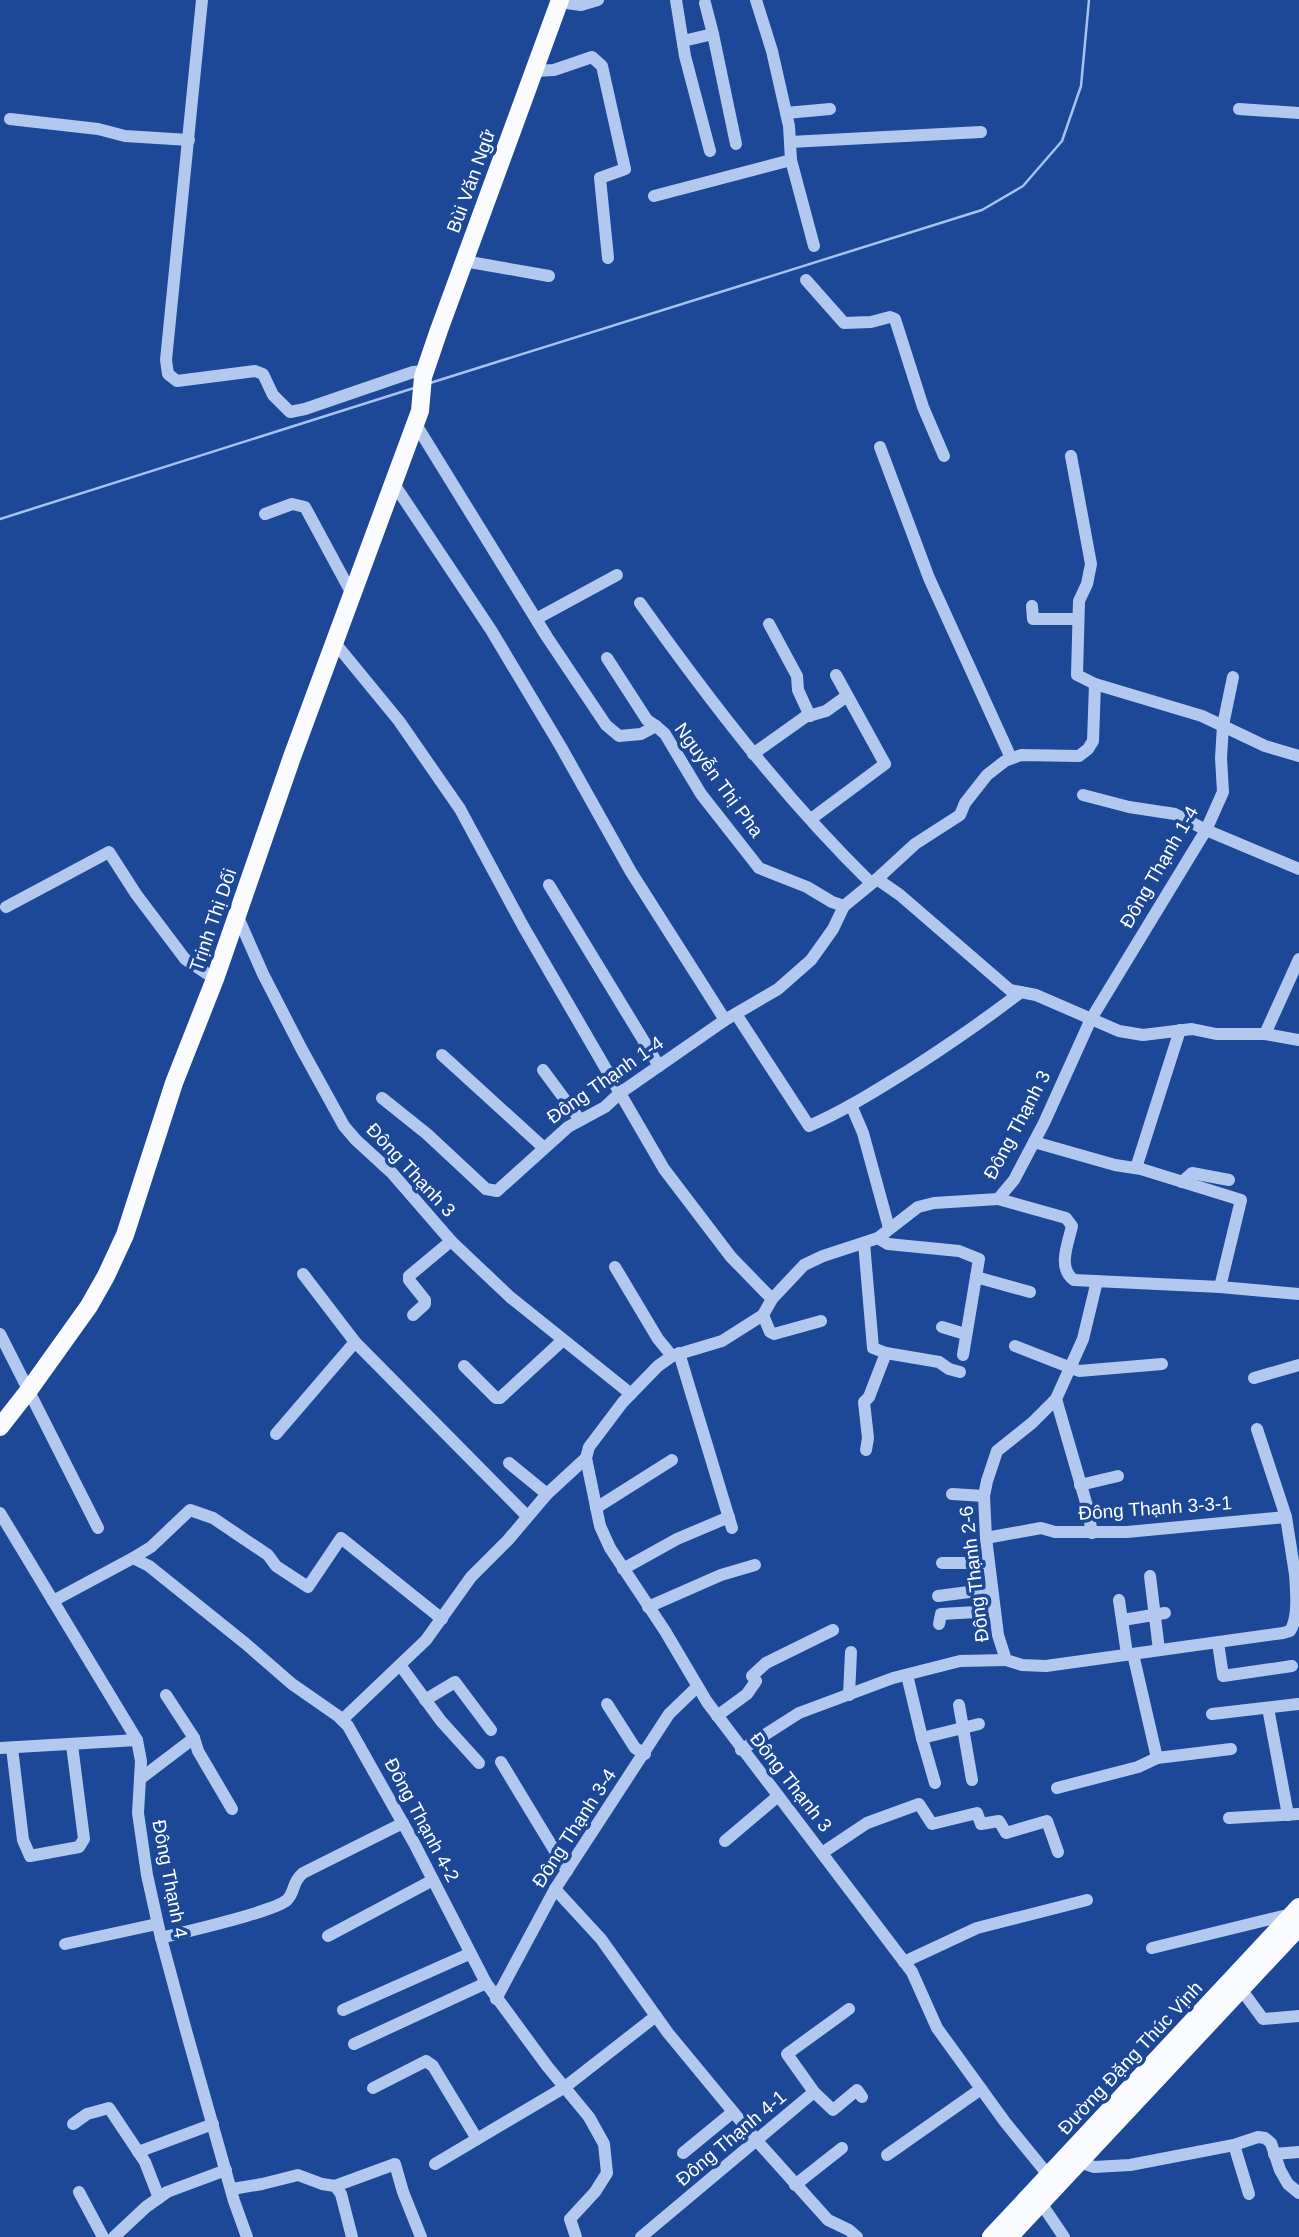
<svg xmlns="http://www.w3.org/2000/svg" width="1299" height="2237" viewBox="0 0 1299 2237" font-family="Helvetica,sans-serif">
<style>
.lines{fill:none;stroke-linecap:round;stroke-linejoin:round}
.stream{stroke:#a5c2f1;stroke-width:2.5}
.minor{stroke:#b2c8ef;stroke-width:12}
.major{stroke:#fafbff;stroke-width:18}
.labels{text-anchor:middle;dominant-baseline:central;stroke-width:7;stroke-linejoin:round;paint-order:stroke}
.street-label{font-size:19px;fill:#fff;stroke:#1d4797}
</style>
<rect width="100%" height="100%" fill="#1d4797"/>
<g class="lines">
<g class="stream">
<path d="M430,383l552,-173 41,-24 39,-45 19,-55 8,-86"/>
<path d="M0,519l414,-131"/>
</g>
<g class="minor">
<path d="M202,0l-36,360 2,14 9,7 78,-10 8,3 10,21 17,17 15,-3 108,-37 12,-1"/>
<path d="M676,0l9,56 25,95"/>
<path d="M756,0l16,51 17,75 2,34 23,86"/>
<path d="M559,2l22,3 17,-5"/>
<path d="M705,3l8,31"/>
<path d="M683,41l30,-7 23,110"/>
<path d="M535,71l19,-1 38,-13 10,9 23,103 -25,9 8,80"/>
<path d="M1239,109l60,4"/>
<path d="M786,113l44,-4"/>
<path d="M10,119l88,10 27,7 64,4"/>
<path d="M790,142l191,-10"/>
<path d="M654,196l137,-36"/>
<path d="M464,261l85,15"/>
<path d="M806,280l38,43 27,-1 19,-5 5,2 28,88 21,49"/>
<path d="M415,423l132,214 59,88 13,11 22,-2 15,-8 9,8 36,60 58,74 48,19 25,15 12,4 33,-27 23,16 110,95 26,5 83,36 24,4 49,-6 24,5h49l34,6"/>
<path d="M880,447l49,131 82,180"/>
<path d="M1071,456l20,108 -4,20 -8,17 -2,74 18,9"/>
<path d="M392,481l99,149 70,117 70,125 94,148"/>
<path d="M265,514l27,-10 13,3 47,87"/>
<path d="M640,603c70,98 144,195 231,280"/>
<path d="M1032,606l1,13h45"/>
<path d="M536,619l81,-44"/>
<path d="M769,624l28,52 1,14 12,26"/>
<path d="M335,643l64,78 61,88 63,117 141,243 67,88 41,42"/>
<path d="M607,658l40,62 9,6"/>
<path d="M753,754l52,-37 21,-6 21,-15"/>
<path d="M1083,795l46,12 46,7 31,16 93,39"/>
<path d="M811,819l74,-55 -49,-89"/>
<path d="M877,879l38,-35 45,-29 5,-12 22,-28 18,-14 16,-6 58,1 9,-7 5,-8 2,-57 107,32 63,30 34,10"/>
<path d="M549,885l110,181"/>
<path d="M6,907l103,-55 27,42 49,65 30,20"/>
<path d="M237,915l26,59 38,74 43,78 12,14 36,33 59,68 59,56 121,97"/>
<path d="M736,1014l73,112c37,-16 71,-38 105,-59 37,-24 72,-48 107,-75"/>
<path d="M1265,1034l34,-75"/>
<path d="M442,1055l102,93"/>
<path d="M543,1070l37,50"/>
<path d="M382,1098l45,36 59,55 11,2 71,-64 37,-20 15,-14 105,-73 53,-31 33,-29 22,-31 11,-23"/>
<path d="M851,1105l12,28 26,95"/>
<path d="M1034,1142l81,23 26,4 100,31 -21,87"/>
<path d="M1136,1168l44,-138"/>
<path d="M1182,1182l10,-9 37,7"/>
<path d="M998,1199l68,19 6,8c-4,18 -15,42 2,54l146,7 79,7"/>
<path d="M878,1238l10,6 71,7 20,8 -16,96"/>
<path d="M864,1243l9,105 13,5 53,9 10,7 11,3"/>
<path d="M615,1267l43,72 14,17"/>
<path d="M303,1274l52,68 172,174"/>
<path d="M976,1277l54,15"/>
<path d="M1097,1281l-14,58 -27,60 -24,24 -35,28 -10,30 -3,15 2,42 12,97 8,25 16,5 24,1 237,-33 7,-2c9,-14 6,-40 5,-57"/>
<path d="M413,1315l12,-11v-4l-16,-20v-4l42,-35"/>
<path d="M763,1315l7,17 4,2 47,-13"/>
<path d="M942,1327l23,7"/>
<path d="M0,1334l98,194"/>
<path d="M1015,1346l64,25 83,-7"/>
<path d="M679,1353l53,175"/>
<path d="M464,1366l32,32h4l63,-58"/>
<path d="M1254,1378l45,-13"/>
<path d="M1056,1399l31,107 5,27"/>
<path d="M1257,1429l29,88 9,57h4"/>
<path d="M276,1434l79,-92"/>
<path d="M866,1450l2,-12 -4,-36 5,-5 17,-44"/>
<path d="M509,1463l38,31"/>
<path d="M1080,1485l38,-9"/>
<path d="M952,1494l32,2"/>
<path d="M596,1508l76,-48"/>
<path d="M0,1513l137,227 4,21 -3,52 9,62 14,63 24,89 49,174 13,36"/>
<path d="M986,1538l55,-10 14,4h72l159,-15"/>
<path d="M133,1558l18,-11 39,-37 23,8 55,37 8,11 32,21 33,-49 101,81"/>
<path d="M942,1563h47"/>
<path d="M623,1569l54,-30 52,-22"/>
<path d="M1150,1576l9,74"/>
<path d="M938,1596l54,-7"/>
<path d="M1119,1600l8,54"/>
<path d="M53,1601l80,-43 16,8 97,78 46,40 46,32 10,10 66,117 72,140 61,83 42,51 15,27 3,29 -12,19 -25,27 6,18"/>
<path d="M648,1607l73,-32 34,-10"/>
<path d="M1123,1620l42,-7"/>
<path d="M939,1624l2,-10 54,-3"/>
<path d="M1218,1643l5,33 69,-10"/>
<path d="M400,1665l41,56 38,42"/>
<path d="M907,1675l15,63 13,45"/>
<path d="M166,1695l28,43 4,13 34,58"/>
<path d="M849,1695l2,-43"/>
<path d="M425,1700l30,-18 36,48"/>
<path d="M607,1704l28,44 10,6"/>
<path d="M959,1705l13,75"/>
<path d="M1268,1708l20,107"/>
<path d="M1212,1714l86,-10"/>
<path d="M717,1716l30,-22 9,-13 -4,-5 14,-13 67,-33"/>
<path d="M342,1720l84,-80 45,-63 37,-37 39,-46 39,-36"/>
<path d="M922,1738l57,-14"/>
<path d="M0,1748l137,-8"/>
<path d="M12,1748l11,92 7,16 49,-9 5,-8 -12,-94"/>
<path d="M741,1750l58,-37 94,-35 67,-17 46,-1"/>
<path d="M1157,1758l74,-9"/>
<path d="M501,1762l66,109"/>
<path d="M140,1779l54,-41"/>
<path d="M1057,1788l81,-21 19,-9 -24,-104"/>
<path d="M1229,1818l70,-4"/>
<path d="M725,1841l52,-44"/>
<path d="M822,1853l45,-30 52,-19 13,20 45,-11 4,11 18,-3 7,12 41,-12 11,31"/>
<path d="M555,1889l46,50 67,94 90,109 70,78 21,10 8,7"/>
<path d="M328,1936l105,-56"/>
<path d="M161,1938c22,-6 113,-26 126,-38 9,-9 4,-17 16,-27l100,-50"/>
<path d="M65,1944l92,-20"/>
<path d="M1152,1948l131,-32 5,3"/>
<path d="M904,1962l73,-34 110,-28"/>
<path d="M1241,1989l22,30 36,-3"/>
<path d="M496,1999l59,-110 114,-175 28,-27"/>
<path d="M343,2010l126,-56"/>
<path d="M354,2044l132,-61"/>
<path d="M373,2088l53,-27 7,5 44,73"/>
<path d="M814,2092l19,18 24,-20 5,7"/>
<path d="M73,2124l14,-10 22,-6 36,54 14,36"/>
<path d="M1234,2145l15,49"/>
<path d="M138,2152l75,-28"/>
<path d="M683,2153l50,-41"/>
<path d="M1274,2154l25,-2"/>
<path d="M887,2155l94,-66"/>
<path d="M1079,2162l15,5 36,-2 104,-20 24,-8 7,1 6,5 9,27 8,14 11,9"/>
<path d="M435,2164l130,-77 91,-71"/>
<path d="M1049,2176l-44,-54 -68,-94 -25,-56 -205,-270 -42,-71 -55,-83 -10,-22 -14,-68 3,-11 34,-45 35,-36 14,-10 50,-15 41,-26 9,-16 32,-34 19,-9 55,-18 40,-31 16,-4 64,-4 16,-19 30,-57 47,-104 115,-189 17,-38 -2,-34 2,-33 10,-48"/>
<path d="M795,2185l47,-37"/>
<path d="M335,2186l60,-22 8,28 18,45"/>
<path d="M232,2189l30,-5 36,-9 24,9 13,2 6,8 11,43"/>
<path d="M79,2192l24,45"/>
<path d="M1041,2203l23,34"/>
<path d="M114,2237l32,-30 21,-15 59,-22"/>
<path d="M641,2237l173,-145 -27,-38 62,-45"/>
</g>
<g class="major">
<path d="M0,1427l29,-37 60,-84 17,-30 19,-41 49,-152 41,-104 77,-222 128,-346 3,-34 16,-47 121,-330"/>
<path d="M991,2237l308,-330"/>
<path d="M1009,2237l290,-310"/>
</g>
</g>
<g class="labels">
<g class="street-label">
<text transform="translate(471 181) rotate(-70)">Bùi Văn Ngữ</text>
<text transform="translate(719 780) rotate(54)">Nguyễn Thị Pha</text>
<text transform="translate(1159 867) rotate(-60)">Đông Thạnh 1-4</text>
<text transform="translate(213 920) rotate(-71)">Trịnh Thị Dối</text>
<text transform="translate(605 1080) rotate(-35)">Đông Thạnh 1-4</text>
<text transform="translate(1017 1125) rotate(-62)">Đông Thạnh 3</text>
<text transform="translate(411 1170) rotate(47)">Đông Thạnh 3</text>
<text transform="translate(1155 1508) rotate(-4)">Đông Thạnh 3-3-1</text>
<text transform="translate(974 1574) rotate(-97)">Đông Thạnh 2-6</text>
<text transform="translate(791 1782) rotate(52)">Đông Thạnh 3</text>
<text transform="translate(422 1820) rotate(62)">Đông Thạnh 4-2</text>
<text transform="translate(574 1828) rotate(-57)">Đông Thạnh 3-4</text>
<text transform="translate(170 1879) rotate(79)">Đông Thạnh 4</text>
<text transform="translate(1130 2058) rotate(-47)">Đường Đặng Thúc Vịnh</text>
<text transform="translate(731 2138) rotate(-40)">Đông Thạnh 4-1</text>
</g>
</g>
</svg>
